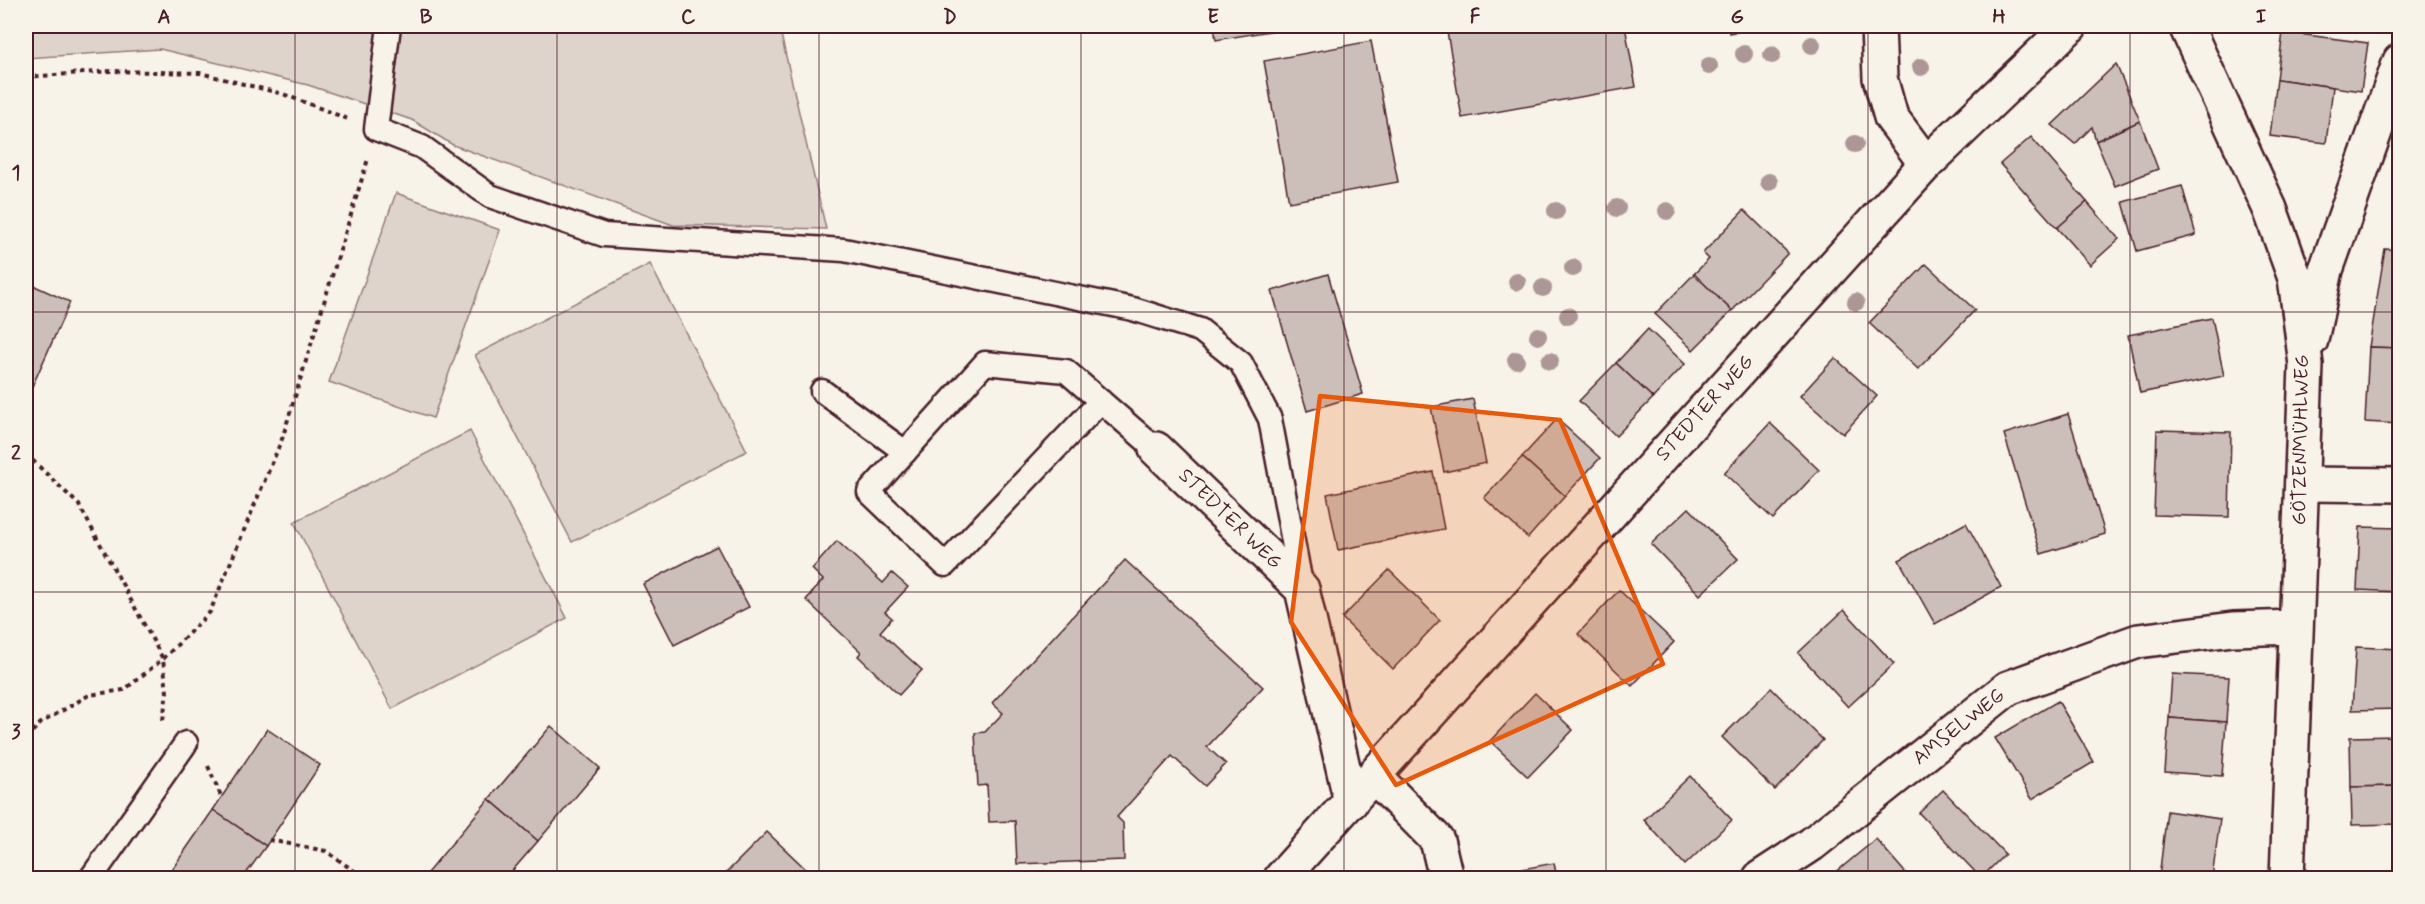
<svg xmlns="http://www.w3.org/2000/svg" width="2425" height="904" viewBox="0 0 2425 904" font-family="Mynerve,sans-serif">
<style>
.green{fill:#ded4cc;stroke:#947a7c;stroke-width:1.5}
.building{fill:#ccbfb9;stroke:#4a1f2b;stroke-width:1.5}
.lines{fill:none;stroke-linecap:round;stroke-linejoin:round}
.lane-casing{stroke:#4a1f2b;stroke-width:27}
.street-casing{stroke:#4a1f2b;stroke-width:38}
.path{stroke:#4a1f2b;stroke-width:4;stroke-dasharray:4.5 4.5;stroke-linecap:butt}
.lane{stroke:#f7f3e8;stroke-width:22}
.street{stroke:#f7f3e8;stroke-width:33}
.tree{fill:#ac9796}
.marked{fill:#e8590c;fill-opacity:0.2;stroke:#e8590c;stroke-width:4.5;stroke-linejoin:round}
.grid{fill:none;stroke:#4a1f2b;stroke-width:1.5;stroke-opacity:0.55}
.labels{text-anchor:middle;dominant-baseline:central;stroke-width:6;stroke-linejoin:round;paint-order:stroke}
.street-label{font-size:20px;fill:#4a1f2b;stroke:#f7f3e8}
.neatline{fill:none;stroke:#4a1f2b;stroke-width:2}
.grid-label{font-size:20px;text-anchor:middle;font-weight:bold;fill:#4a1f2b}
</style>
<rect width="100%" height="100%" fill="#f7f3e8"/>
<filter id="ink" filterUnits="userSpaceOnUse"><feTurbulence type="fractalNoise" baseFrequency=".0167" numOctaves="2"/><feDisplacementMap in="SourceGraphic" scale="12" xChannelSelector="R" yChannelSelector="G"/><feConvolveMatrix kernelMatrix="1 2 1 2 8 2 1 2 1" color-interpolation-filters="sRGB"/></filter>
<g filter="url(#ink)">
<g class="green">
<path d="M26,26h753l47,203 -153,-4 -220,-80 -41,-25 -104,-35 -148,-36 -134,9z"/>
<path d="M396,193l104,37 -67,188 -104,-36z"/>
<path d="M650,264l97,187 -175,91 -97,-187z"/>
<path d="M470,431l97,187 -175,91 -98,-187z"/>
</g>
<g class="building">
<path d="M1214,26h86l-84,14z"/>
<path d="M1446,26h179l11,61 -174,31z"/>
<path d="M1728,26h47l-46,7z"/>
<path d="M2283,32l85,11 -7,48 -84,-12z"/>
<path d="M1371,41l27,141 -109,20 -25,-141z"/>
<path d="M2116,64l24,57 -44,20 -4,-14 -17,17 -23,-19z"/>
<path d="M2277,79l56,8 -7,56 -56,-7z"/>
<path d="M2140,121l18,48 -43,17 -19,-45z"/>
<path d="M2031,137l56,65 -30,26 -57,-64z"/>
<path d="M2182,186l14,49 -59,16 -14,-49z"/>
<path d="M2087,202l32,37 -29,26 -33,-37z"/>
<path d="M1744,210l44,43 -56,58 -38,-37 15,-15 -6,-6z"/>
<path d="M2385,249l15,1v98l-31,-1z"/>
<path d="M1926,264l49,46 -57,59 -49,-46z"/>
<path d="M1328,274l35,120 -56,17 -35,-120z"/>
<path d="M1694,274l38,37 -39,39 -38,-36z"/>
<path d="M26,282l44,20 -39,87 -5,-2z"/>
<path d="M2212,318l12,58 -84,17 -12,-58z"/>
<path d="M1648,329l37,35 -32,34 -37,-35z"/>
<path d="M2369,347l31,1v76l-35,-2z"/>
<path d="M1835,358l42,38 -34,38 -43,-38z"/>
<path d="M1616,363l37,35 -37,38 -37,-35z"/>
<path d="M26,387l5,2 -5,13z"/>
<path d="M1473,399l13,64 -42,9 -13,-65z"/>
<path d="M2068,414l37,120 -64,20 -37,-120z"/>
<path d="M1557,419l43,39 -35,38 -43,-39z"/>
<path d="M1770,423l49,47 -46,49 -49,-46z"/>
<path d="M2157,430l74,2 -2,85 -75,-2z"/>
<path d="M1522,457l43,39 -37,42 -44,-40z"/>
<path d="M1433,472l11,57 -106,21 -11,-56z"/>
<path d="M1689,508l49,51 -38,36 -49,-51z"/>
<path d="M1966,523l35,64 -66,37 -36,-64z"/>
<path d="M2360,527l40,1v64l-43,-2z"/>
<path d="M837,541l46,42 9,-10 16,14 -23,25 7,6 -12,14 42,38 -23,25 -41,-39 3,-4 -55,-52 17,-20 -11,-11z"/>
<path d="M717,546l32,61 -75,38 -31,-61z"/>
<path d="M1125,560l138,127 -56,60 19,17 -21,22 -33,-30 -55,61 6,6 1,37 -107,4 -2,-43 -26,1 -2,-37 -9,1 -3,-53 10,-1 18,-19 -11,-10z"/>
<path d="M1389,570l51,50 -47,49 -51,-51z"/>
<path d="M1619,590l55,52 -42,44 -54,-52z"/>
<path d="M1844,610l50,54 -46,43 -50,-54z"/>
<path d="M2356,647l44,2v60l-48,1z"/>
<path d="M2172,674l57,3 -3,45 -57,-4z"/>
<path d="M1771,688l52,52 -48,50 -53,-53z"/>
<path d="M1535,693l38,37 -45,47 -38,-36z"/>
<path d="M2058,701l36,61 -62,37 -37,-61z"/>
<path d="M2169,718l57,4 -4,54 -57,-4z"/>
<path d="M551,726l49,42 -62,73 -49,-42z"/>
<path d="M267,729l53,36 -54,81 -53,-36z"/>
<path d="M2397,736h3v50l-49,1 -1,-50z"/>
<path d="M1690,776l42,44 -47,45 -41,-45z"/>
<path d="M2400,786v38l-48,1 -1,-38z"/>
<path d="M1943,790l62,64 -24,24 -62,-65z"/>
<path d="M489,799l49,42 -32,37h-72l-7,-5z"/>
<path d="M213,810l53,36 -23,32h-77z"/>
<path d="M2167,811l53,8 -8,59h-53z"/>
<path d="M767,832l46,44 -3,2h-89z"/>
<path d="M1876,839l34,39h-81z"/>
<path d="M1554,863l3,15h-55l-1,-5z"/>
</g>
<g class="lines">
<defs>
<g id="lane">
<path d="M389,26l-13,103 46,18 68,49 114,39 240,15 289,59 67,21 41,33 29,56 32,170"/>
<path d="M822,391l83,61"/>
<path d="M1101,401l-156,164 -76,-73 116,-129 81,8 90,78"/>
<path d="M91,878l95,-135"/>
</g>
<g id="street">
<path d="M1878,26l2,52 11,39 35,47"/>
<path d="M2186,26l84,183 25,69 11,87 -19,513"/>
<path d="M2311,340l15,-70 74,-209"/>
<path d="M1156,449l146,140 49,213"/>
<path d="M2302,484l98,1"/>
<path d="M1374,776l63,64 9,38"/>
<path d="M1281,878l645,-714 144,-138"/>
<path d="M1760,878l52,-34 196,-156 130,-47 95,-12 62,-2"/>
</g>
</defs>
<use href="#lane" class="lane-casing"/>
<use href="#street" class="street-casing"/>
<g class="path">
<path d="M26,77l86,-6 88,2 83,21 65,25"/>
<path d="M26,454l53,51 84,154 4,33 -4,28"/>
<path d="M26,738l15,-15 48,-28 35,-5 39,-31 47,-47 72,-173 86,-280"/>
<path d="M208,766l13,30"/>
<path d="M269,840l57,11 38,27"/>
</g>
<use href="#lane" class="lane"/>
<use href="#street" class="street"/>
</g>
<g class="tree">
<circle cx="1812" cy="45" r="9"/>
<circle cx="1744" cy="54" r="9"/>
<circle cx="1772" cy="55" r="9"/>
<circle cx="1709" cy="66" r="9"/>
<circle cx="1921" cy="67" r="9"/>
<circle cx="1855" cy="144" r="9"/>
<circle cx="1769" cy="182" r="9"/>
<circle cx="1617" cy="208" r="9"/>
<circle cx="1556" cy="211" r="9"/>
<circle cx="1667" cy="211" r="9"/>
<circle cx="1573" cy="268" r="9"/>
<circle cx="1517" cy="282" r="9"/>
<circle cx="1543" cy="288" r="9"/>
<circle cx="1856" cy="302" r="9"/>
<circle cx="1568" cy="316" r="9"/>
<circle cx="1538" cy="336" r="9"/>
<circle cx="1516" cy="360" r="9"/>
<circle cx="1550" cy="361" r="9"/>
</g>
</g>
<path class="marked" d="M1320,396l240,24 103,244 -267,121 -105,-163z"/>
<path class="grid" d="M295,26v852M557,26v852M819,26v852M1081,26v852M1344,26v852M1606,26v852M1868,26v852M2130,26v852M26,312h2374M26,592h2374"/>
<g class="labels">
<g class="street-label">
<text transform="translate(1705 408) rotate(-48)">STEDTER WEG</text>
<text transform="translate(2301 440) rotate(-89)">GÖTZENMÜHLWEG</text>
<text transform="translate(1230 519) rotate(44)">STEDTER WEG</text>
<text transform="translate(1959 727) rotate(-38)">AMSELWEG</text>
</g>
</g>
<rect width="2425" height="904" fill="none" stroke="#f7f3e8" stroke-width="66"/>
<rect x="33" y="33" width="2359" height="838" class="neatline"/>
<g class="grid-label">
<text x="164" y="23">A</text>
<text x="426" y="23">B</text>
<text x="688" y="23">C</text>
<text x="950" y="23">D</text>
<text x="1213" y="23">E</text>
<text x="1475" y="23">F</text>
<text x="1737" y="23">G</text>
<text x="1999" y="23">H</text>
<text x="2261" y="23">I</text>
<text x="16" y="179">1</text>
<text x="16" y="459">2</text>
<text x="16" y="738">3</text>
</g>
</svg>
